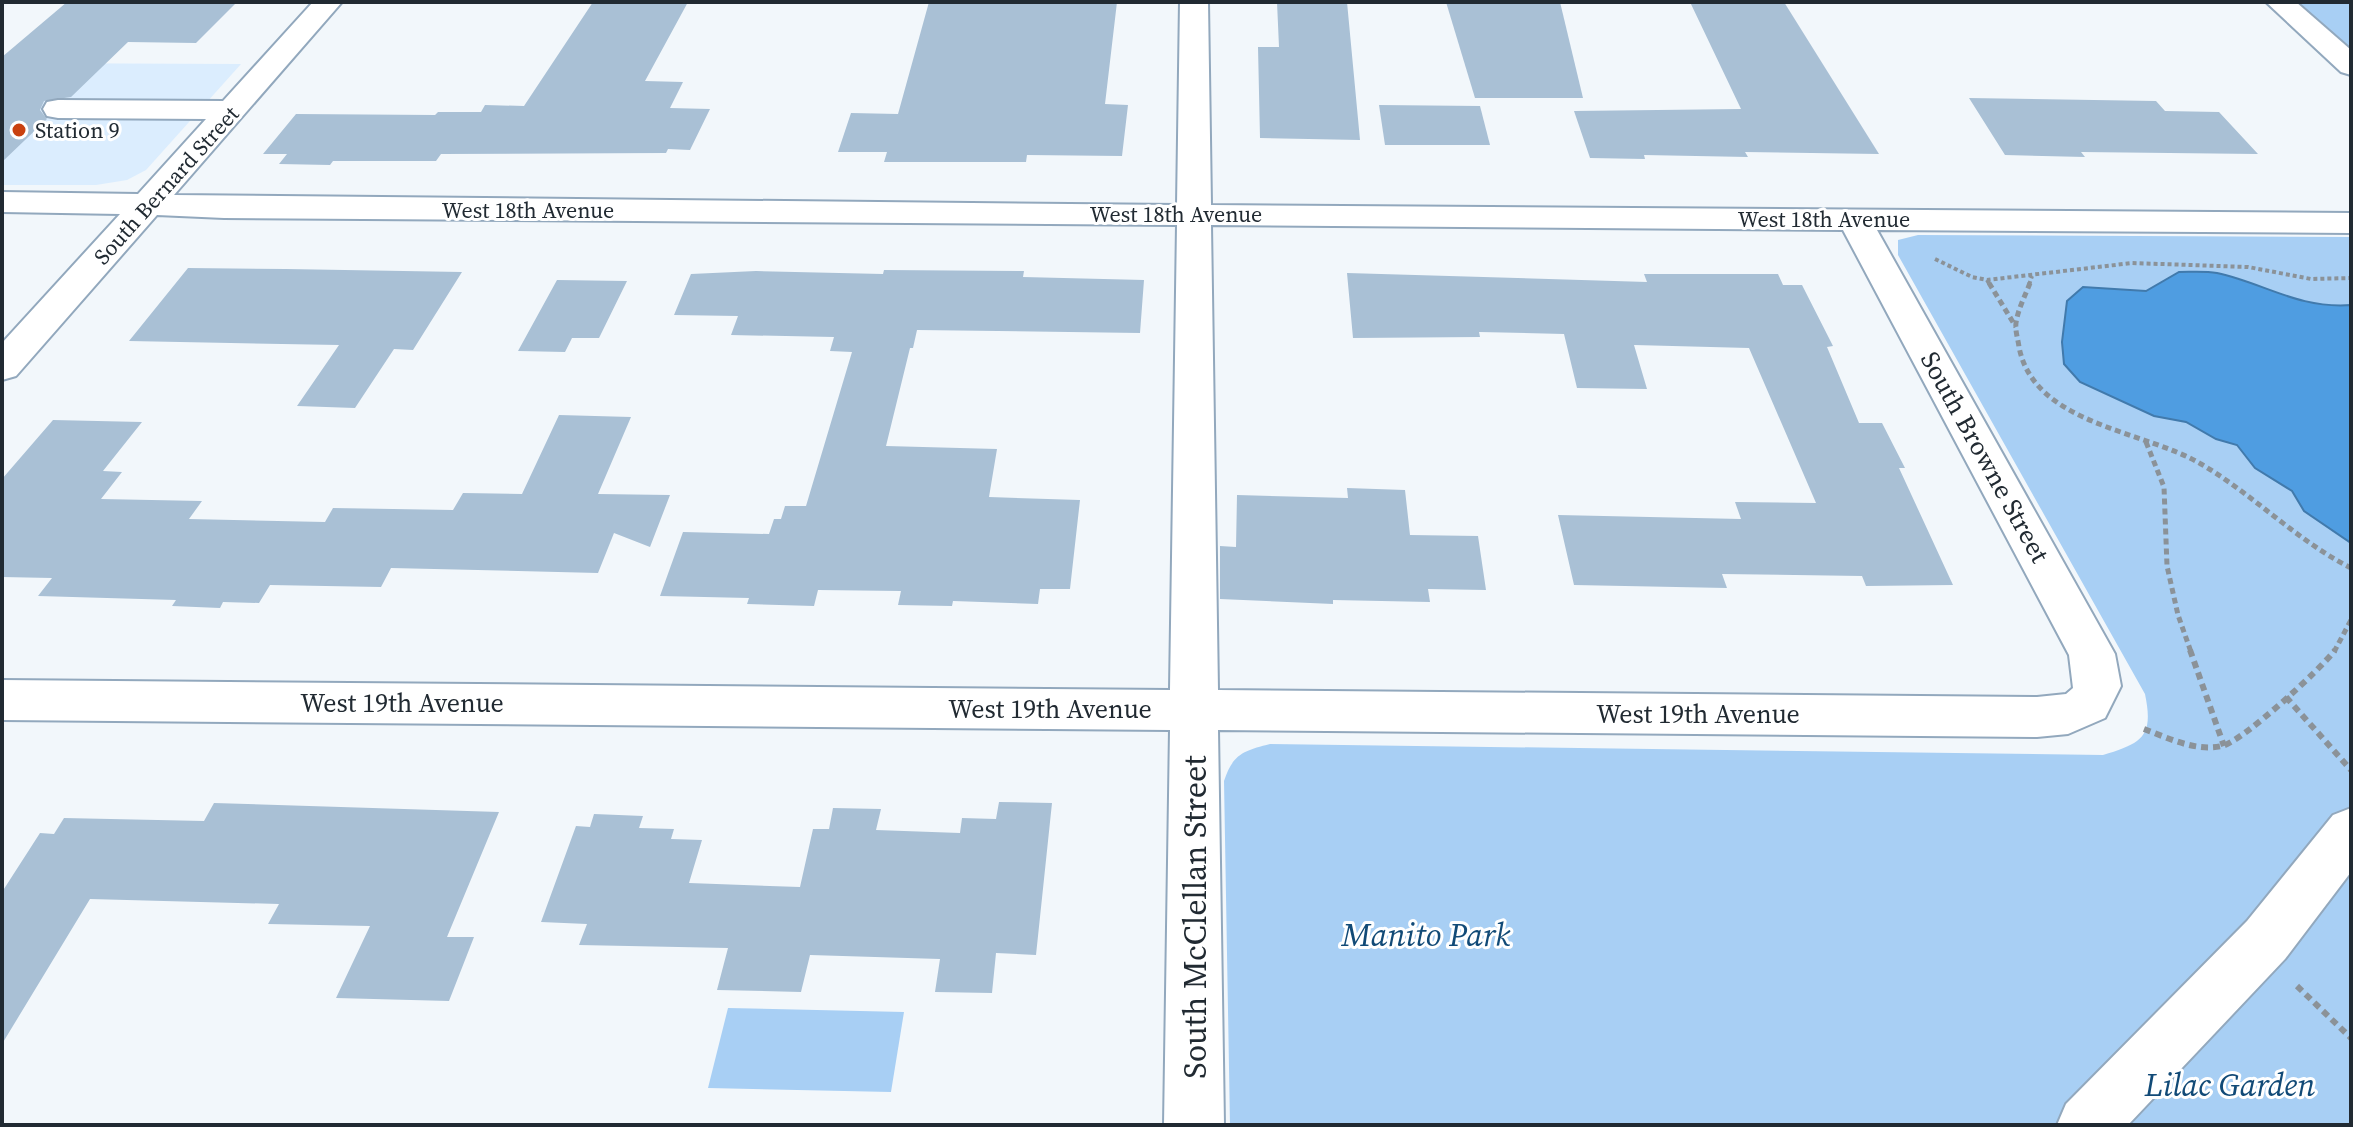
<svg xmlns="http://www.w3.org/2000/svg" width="2353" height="1127" viewBox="0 0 2353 1127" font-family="'Source Serif 4',serif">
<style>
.built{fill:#dbedfe}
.green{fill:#a8cff4}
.water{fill:#4f9de1;stroke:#417aac;stroke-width:2}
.building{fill:#a9c0d5}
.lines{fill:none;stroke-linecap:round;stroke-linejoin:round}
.minor-casing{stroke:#92a8bd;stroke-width:4}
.path-far2{stroke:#8b9298;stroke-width:4;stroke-dasharray:4 3;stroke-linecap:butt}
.path-far1{stroke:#8b9298;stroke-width:5;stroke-dasharray:6 4;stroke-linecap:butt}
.path{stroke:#8b9298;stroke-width:6;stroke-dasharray:7 5;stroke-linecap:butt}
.minor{fill:#fff;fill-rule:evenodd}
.poi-dot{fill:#c94110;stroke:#fff;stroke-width:3}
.labels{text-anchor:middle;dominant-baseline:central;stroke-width:6;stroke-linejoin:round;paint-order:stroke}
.far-poi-label{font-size:22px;fill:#212a32;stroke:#fff;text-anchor:start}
.far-street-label{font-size:22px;fill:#212a32;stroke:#fff}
.street-label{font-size:26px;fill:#212a32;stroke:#fff}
.near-street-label{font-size:32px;fill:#212a32;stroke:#fff}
.near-park-label{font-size:32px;font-style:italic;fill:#114a77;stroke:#fff}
</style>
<rect width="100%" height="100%" fill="#f2f7fb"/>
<path class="built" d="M2,63l239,1 -95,106 -19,10 -31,5h-94z"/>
<g class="green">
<path d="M2293,2h58v51z"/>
<path d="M1918,235l433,2v888h-1121l-6,-344c9,-27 19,-30 46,-37l833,11c39,-12 51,-18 42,-61l-247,-439v-15z"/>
<path d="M728,1008l176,4 -13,80 -183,-4z"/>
</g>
<path class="water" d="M2179,272c13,0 26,-1 38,1 47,10 81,36 134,32v238l-47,-32 -12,-20 -37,-23 -18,-23 -21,-6 -30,-17 -32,-6 -74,-34 -16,-18 -2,-22 5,-41 16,-14 63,4z"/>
<g class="building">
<path d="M67,2h170l-41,41 -68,-1 -57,55 -27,4 -4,9 7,9 -45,43v-105z"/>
<path d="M593,2h95l-43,79 38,1 -13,26 40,1 -20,41 -22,-1 -2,4 -225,1 -5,7h-103l-3,4 -51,-1 8,-10h-24l33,-40 139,1 3,-3h43l4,-7 39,1z"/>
<path d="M929,2h188l-12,102 23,1 -6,51 -95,-1 -1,7h-142l3,-10h-49l13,-39 47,1z"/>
<path d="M1277,2h70l13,138 -100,-2 -2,-91h21z"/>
<path d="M1446,2h114l23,96h-108z"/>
<path d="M1690,2h94l95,152 -134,-2 3,5 -104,-2 1,4 -55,-1 -16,-47 167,-2z"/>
<path d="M1969,98l187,3 9,10 54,1 39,42 -177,-2 4,5 -80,-2z"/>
<path d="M1379,105l101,1 10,39h-105z"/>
<path d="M188,268l98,1 176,3 -49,78 -19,-1 -39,59 -58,-2 42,-61 -210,-4z"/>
<path d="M884,270l140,1 -1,6 121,3 -4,53 -223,-3 -4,18h-3l-24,98 111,3 -8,48 91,3 -10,89h-30l-2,15 -85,-3 -1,5 -54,-1 3,-14 -83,-1 -4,16 -67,-2 2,-6 -89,-2 23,-64 86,2 5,-15h7l4,-13h21l46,-154 -22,-1 4,-14 -103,-2 7,-19 -64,-1 17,-41 65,-3 127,3z"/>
<path d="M1347,273l300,9 -3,-8h134l5,11h19l31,61 -6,1 32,76h23l23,45h-6l54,117 -87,1 -4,-10 -140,-2 5,14 -153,-3 -16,-70 183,4 -6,-17 81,1 -67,-155 -115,-3 13,44 -70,-1 -13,-54 -85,-2 1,5 -127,1z"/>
<path d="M557,280l70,1 -28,57h-27l-7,14 -47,-1z"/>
<path d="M559,415l72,2 -33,77 72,1 -20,52 -36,-14 -16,40 -207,-5 -10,19 -111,-2 -11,18 -36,-1 -3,6 -48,-2 4,-6 -138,-4 14,-18 -50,-1v-98l51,-59 89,2 -39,49 19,1 -21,27 101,2 -13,18 136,3 8,-14 120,2 10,-17 59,1z"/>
<path d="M1347,488l58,2 5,45 68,1 8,54 -58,-1 2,13 -97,-2v4l-113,-5v-53l16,1 1,-52 111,3z"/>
<path d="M999,802l53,1 -16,152 -40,-2 -4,40 -57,-1 5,-33 -130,-4 -9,37 -84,-2 11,-42 -149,-3 8,-21 -46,-2 35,-96 14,1 4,-13 49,2 -4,12 35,1 -3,10 31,1 -13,43 111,4 13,-58h16l4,-21 48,1 -5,21 84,3 2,-15 34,1z"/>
<path d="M214,803l285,9 -52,125h27l-25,64 -113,-3 34,-72 -102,-2 11,-20 -189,-5 -88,145v-152l38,-59 14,1 10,-16 140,3z"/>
</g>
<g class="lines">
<defs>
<g id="minor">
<path d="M313,2h29l-168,193 1003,10 3,-203h28l3,203 1140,8v20l-474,-3 238,424 6,32 -16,32 -37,16 -31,3 -819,-7 6,395h-60l6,-395 -1168,-10v-40l1168,10 7,-465 -953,-7 -67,-3 -141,161 -14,4v-37l118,-129 -118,-2v-20l136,2 68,-75 -148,-1 -11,-2 -4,-7 4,-7 11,-2 165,1zM1211,225l632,5 226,425 4,33 -7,6 -29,3 -819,-7z"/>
<path d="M2266,2h30l55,48v25l-10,-3z"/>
<path d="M2351,808v64l-66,87 -157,166h-71l9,-21 181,-183 86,-106z"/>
</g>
</defs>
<use href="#minor" class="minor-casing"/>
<g class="path-far2">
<path d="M1935,259l37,18 15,3 145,-17 116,4 63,12 40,-1"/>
<path d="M1987,280l3,5"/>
<path d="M2029,285l3,-9"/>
</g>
<g class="path-far1">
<path d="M1989,283l27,44"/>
<path d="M2030,283c-5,13 -12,26 -14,40 -1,8 2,16 3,24 15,78 125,83 182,117 53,31 95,76 150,104"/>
<path d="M2146,442l18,45 3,79 11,49 13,37"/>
<path d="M2334,652l17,-32"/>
</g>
<g class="path">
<path d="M2190,650l34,96"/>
<path d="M2286,697l65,73"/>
<path d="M2144,729c24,9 52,23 78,17 21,-5 99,-77 113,-96"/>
<path d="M2297,986l54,52"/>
</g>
<use href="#minor" class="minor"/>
</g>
<circle class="poi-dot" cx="19" cy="130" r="8"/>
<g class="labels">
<g class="far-poi-label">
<text x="35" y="130">Station 9</text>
</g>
<g class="far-street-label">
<text transform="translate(166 185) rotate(-48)">South Bernard Street</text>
<text x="528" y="210">West 18th Avenue</text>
<text x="1176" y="214">West 18th Avenue</text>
<text x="1824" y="219">West 18th Avenue</text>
</g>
<g class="street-label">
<text transform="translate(1985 457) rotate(61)">South Browne Street</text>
<text x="402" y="703">West 19th Avenue</text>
<text x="1050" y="709">West 19th Avenue</text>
<text x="1698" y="714">West 19th Avenue</text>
</g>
<g class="near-street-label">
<text transform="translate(1195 917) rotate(-90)">South McClellan Street</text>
</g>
<g class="near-park-label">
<text x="1426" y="935">Manito Park</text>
<text x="2230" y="1085">Lilac Garden</text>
</g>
</g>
<rect width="2353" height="1127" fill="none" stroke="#212a32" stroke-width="8"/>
</svg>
